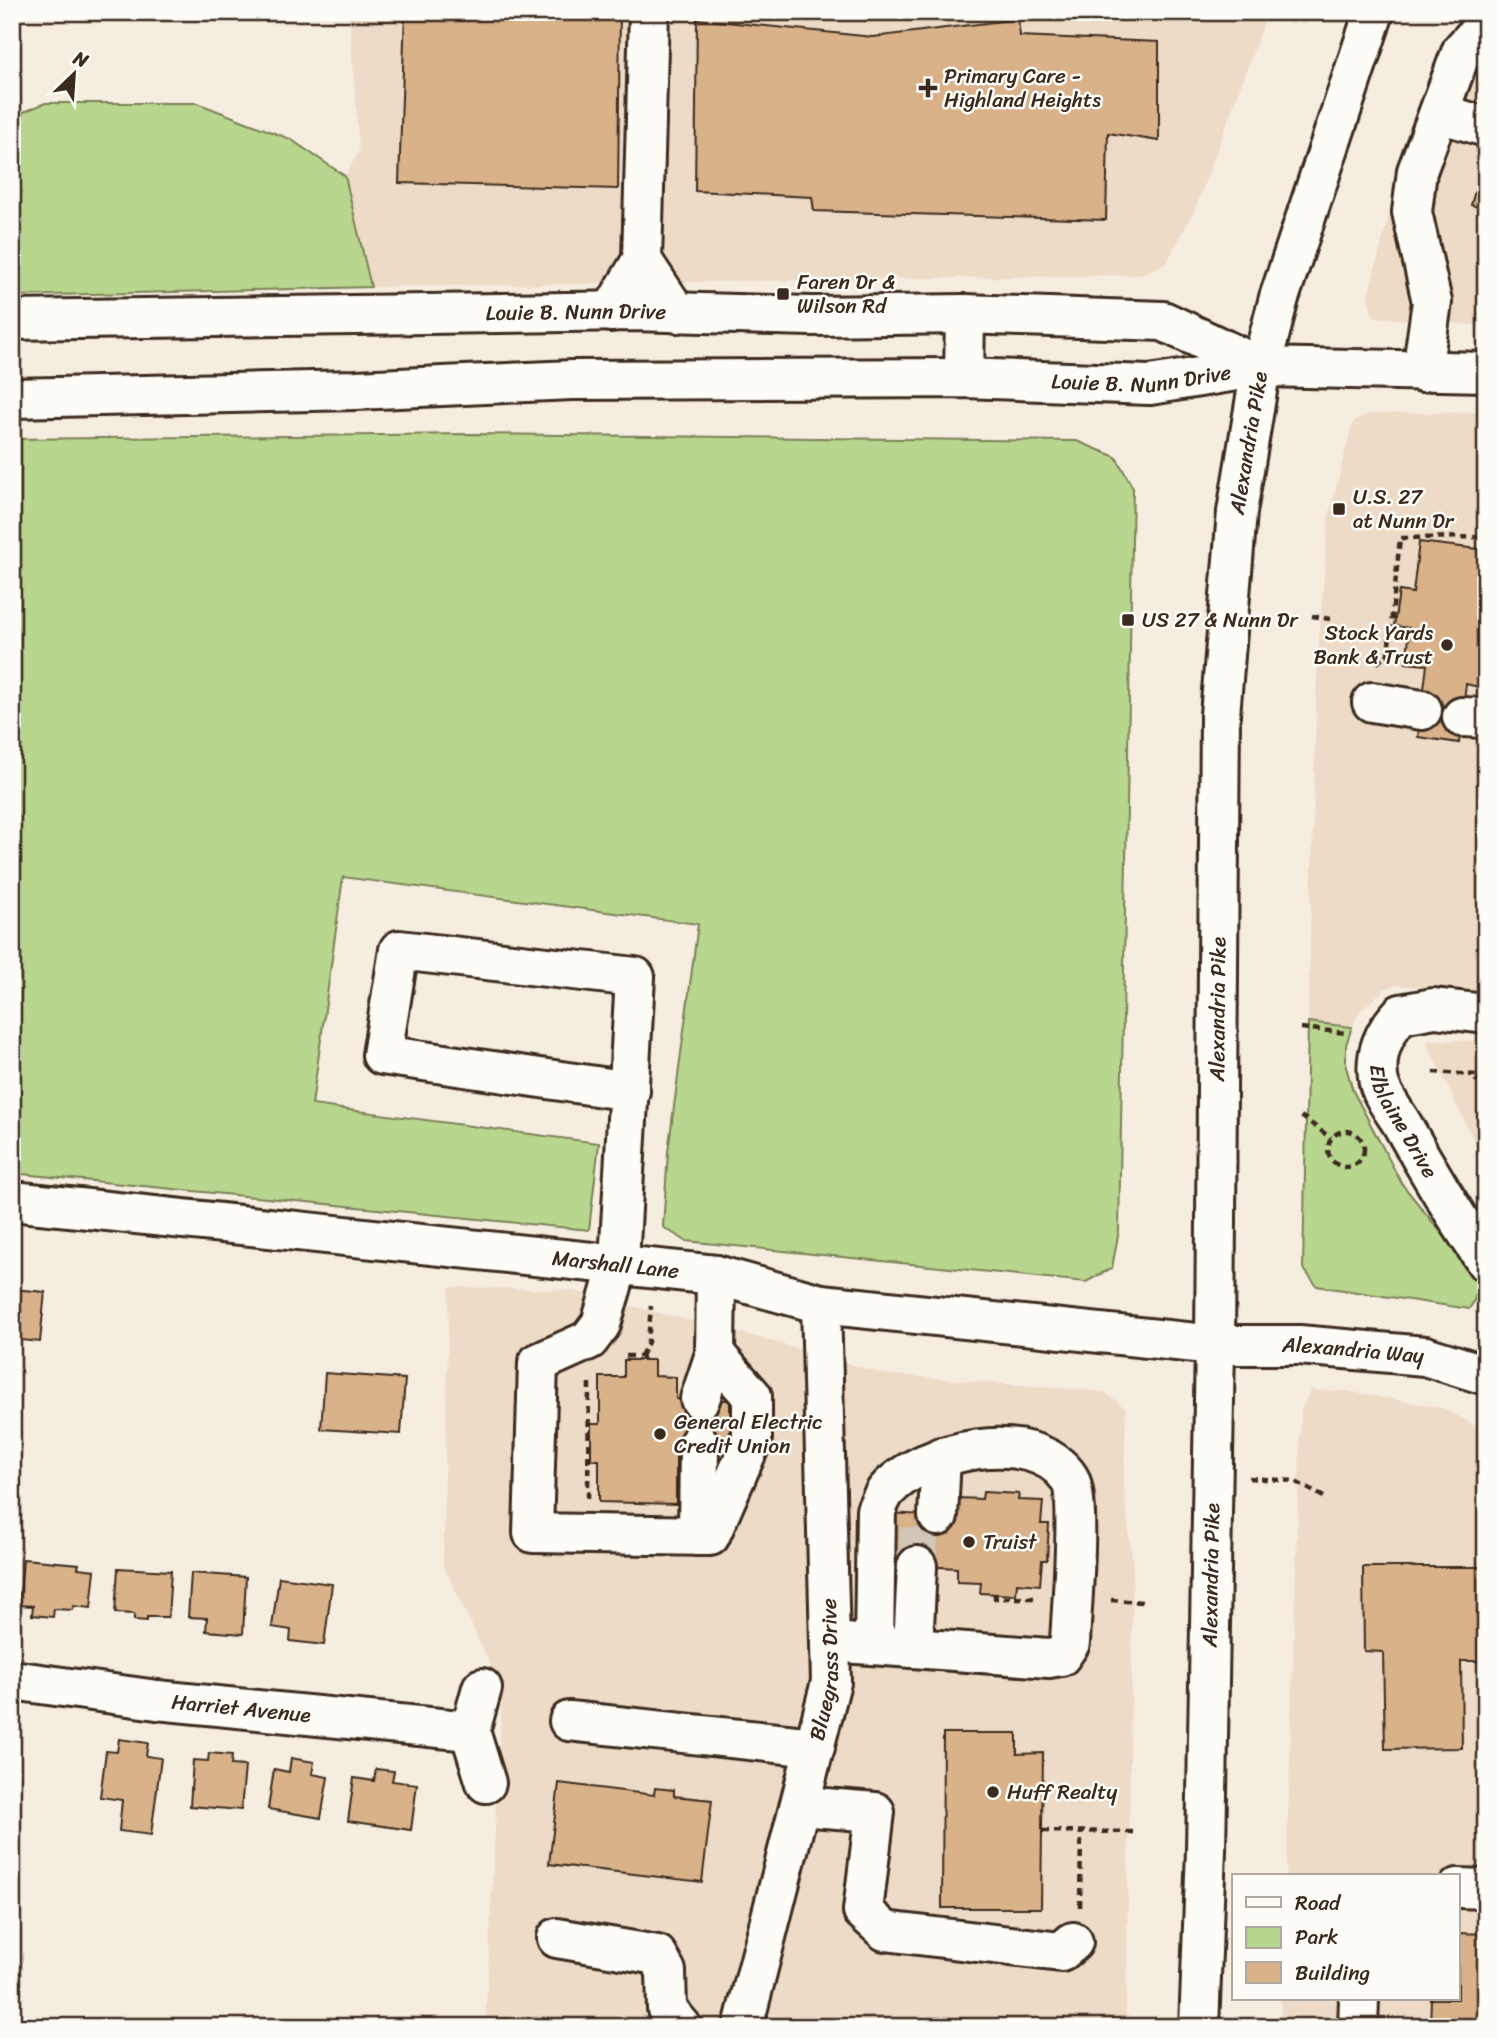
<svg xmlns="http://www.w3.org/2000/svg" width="1498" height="2039" viewBox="0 0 1498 2039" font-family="Sriracha,sans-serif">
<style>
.built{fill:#eddbc7}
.green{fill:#b9d68e;stroke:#7a8056;stroke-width:2}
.building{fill:#d9b28a;stroke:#3b2a1e;stroke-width:2}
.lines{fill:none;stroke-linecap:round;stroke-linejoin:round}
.minor-tunnel{stroke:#d1c6ba;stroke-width:38;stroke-dasharray:38 19;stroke-linecap:butt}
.minor-casing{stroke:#3b2a1e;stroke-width:44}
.major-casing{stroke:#3b2a1e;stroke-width:44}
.highway-casing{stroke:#3b2a1e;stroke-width:44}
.path{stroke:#3b2a1e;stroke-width:4.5;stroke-dasharray:7 5;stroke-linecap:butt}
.minor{stroke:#fdfcf7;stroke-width:38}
.major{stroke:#fdfcf7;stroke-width:38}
.highway{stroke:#fdfcf7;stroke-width:38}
.poi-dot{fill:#3b2a1e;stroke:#fdfcf7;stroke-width:2.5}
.labels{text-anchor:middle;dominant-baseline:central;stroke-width:5;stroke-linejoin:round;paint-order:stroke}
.poi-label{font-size:21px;fill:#3b2a1e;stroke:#fdfcf7;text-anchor:start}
.street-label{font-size:21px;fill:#3b2a1e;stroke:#fdfcf7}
</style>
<rect width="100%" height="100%" fill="#f6ede1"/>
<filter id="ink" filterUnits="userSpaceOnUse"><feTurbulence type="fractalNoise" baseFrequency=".0143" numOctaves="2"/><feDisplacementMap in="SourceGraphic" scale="14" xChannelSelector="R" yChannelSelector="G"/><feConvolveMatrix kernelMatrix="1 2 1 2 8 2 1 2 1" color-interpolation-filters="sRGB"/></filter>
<g filter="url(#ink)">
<g class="built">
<path d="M349,12h919l-72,195 -30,57 -28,11 -767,12 -26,-111 14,-25z"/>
<path d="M1461,12h25v314l-110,-9 -5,-6 -3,-16 20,-76 15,-52z"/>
<path d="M1486,412v581l-90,-8 -11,4 -24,21 -9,17 -44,-5 9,-356 11,-147 23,-90 3,-8 14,-7z"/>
<path d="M1428,1040l58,1v125l-59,-122z"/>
<path d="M449,1287l120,3 199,50 116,34 221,18 21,17 -2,76 9,82 -7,460h-641l17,-337 -59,-125z"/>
<path d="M1311,1390l36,1 96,17 43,24v595h-206l1,-28h177v-123h-172l15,-467z"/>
</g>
<g class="green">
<path d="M45,103h152l93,36 55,37 26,111 -359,9v-179z"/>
<path d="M470,434l607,7 39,16 17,31 -14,742 -7,38 -26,14 -400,-41 -23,-14 5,-75 30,-228 -355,-47 -31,228 287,38 -10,87 -577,-57v-734z"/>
<path d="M1308,1022l44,5 -6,18v22l7,24 49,93 70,87c6,15 7,24 -3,38l-152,-23 -14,-18z"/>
</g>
<g class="building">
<path d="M405,12h215l-2,177 -219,-6z"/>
<path d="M697,19l176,18 145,-18 2,17 139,6v99l-51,-8 -2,87 -292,-9 -2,-14 -117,-6z"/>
<path d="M1486,152v57l-15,-4z"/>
<path d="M1419,542l67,8v122h-5l-2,15 -13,-3 -7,59 -41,-6 9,-72 -21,-2 4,-35 -16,-2 5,-35 14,2z"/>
<path d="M1482,1074h4v57l-8,-1z"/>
<path d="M12,1289l33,3 -5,50 -28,-3z"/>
<path d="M624,1360h30v16l22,1v22l54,1v44l-54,-1v61l-77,-2v-42h-8v-36h9v-47h24z"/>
<path d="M325,1373l80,6 -4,55 -80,-5z"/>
<path d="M983,1492l36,2 -1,6 25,1 -2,23h8l-2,36h-5l-2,25 -23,-2 -1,12 -36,-2 1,-10 -24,-1v-14l-69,-4 2,-51 68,4v-19l24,1z"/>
<path d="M23,1559l56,5 -1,4 17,2 -4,38 -18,-2v4l-19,-1 -1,8 -21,-2 1,-9 -14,-1z"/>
<path d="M1363,1567h123v94h-25l1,87 -77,1 -2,-97 -19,-1z"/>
<path d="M118,1568l53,3 -3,46h-21v4l-13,-1v-6l-19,-1z"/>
<path d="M191,1573l55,4 -3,57 -37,-3 1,-13 -19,-1z"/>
<path d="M279,1577l53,7 -8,61 -34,-4 1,-11 -19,-3z"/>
<path d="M943,1733h74v21l26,-1 -2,155h-99z"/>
<path d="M119,1739l29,4 -2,13 15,2 -10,77 -32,-4 3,-31 -22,-3 6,-46 11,1z"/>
<path d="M209,1753l23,2 -1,10 14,1 -4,44 -51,-4 3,-46 15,1z"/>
<path d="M291,1758l23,4 -2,12 16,3 -7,41 -53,-9 6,-40 15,3z"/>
<path d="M376,1769l18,2 -2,10 25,3 -6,46 -63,-9 6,-43 20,3z"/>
<path d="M559,1783l95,12 1,-7 19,2v6l38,4 -10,82 -153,-18z"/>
<path d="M1458,1933l28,1v93h-56l1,-28h27z"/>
</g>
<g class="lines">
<path class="minor-tunnel" d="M917,1566l3,-51"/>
<defs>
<g id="minor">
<path d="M1439,113l47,14"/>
<path d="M642,260l35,53"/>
<path d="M611,312l31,-52 7,-248"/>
<path d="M1261,367l225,5"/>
<path d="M1422,372l10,-70 -20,-90 5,-41 45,-121 24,-26"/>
<path d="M964,378l1,-64"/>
<path d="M1372,702l50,8"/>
<path d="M1462,717l24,1"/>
<path id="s1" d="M1486,1014l-52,-6 -33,6c-17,18 -26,38 -23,63 1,15 16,34 24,47 26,47 54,93 84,138"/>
<path d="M630,1091l-248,-36 17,-105 236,27 -16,285 -18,62 -12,16 -51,23 -5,170 177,3 42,-96v-44l-37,-42 1,-79"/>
<path id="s2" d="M12,1201l704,74 105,29 394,41h84l126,11 61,19"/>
<path d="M700,1399l15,-45"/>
<path d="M938,1516l3,-59"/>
<path d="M698,1536l1,-93"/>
<path d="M830,1642l219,16 12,-2 9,-13c1,-30 12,-145 -1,-165 -35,-53 -148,-28 -183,13 -4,5 -7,13 -10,19l-2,135"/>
<path d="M913,1648l4,-82"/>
<path id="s3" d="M12,1680l145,20 313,31"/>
<path d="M482,1688l-12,43 16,52"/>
<path d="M569,1721l246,26"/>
<path d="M800,1806l75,6 -12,99 22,20 176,21 12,-10"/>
<path d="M1458,1888l28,1"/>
<path d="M557,1938l100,17 9,16 1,38 15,18"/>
<path id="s4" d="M743,2027l88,-345 -10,-378"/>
<path d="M1358,2027l1,-28"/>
</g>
<g id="major">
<path id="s5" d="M12,320l621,-9 178,5 154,-2 198,7 98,46"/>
<path id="s6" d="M12,398l344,-8 216,-10 392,-2 186,7 111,-18"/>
</g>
<g id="highway">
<path id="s7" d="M1199,2027l7,-177 9,-505 5,-630 17,-203 24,-145 18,-69 95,-286"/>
</g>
</defs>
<use href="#minor" class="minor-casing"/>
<use href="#major" class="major-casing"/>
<use href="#highway" class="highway-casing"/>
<g class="path">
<path d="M1312,616l18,3"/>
<path d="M1377,663l11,-9 12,-116 86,-1"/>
<path d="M1301,1028l46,5"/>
<path d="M1433,1072l43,3v5l5,1"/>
<path d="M1301,1116l30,22"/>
<circle cx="1346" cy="1149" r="18"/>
<path d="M626,1356h15l2,4"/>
<path d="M641,1356l7,-14 3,-36"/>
<path d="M1249,1478l45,3 30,16"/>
<path d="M588,1498l1,-117"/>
<path d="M995,1594v4h41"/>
<path d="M1111,1600l32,2"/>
<path d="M1042,1831l95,1"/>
<path d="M1080,1907l1,-76"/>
</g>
<use href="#minor" class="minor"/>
<use href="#major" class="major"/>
<use href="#highway" class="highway"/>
</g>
</g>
<g class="poi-dot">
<path d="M924.5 77.5h7v7h7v7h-7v7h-7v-7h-7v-7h7z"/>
<rect x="776" y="287" width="14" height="14" rx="3.5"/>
<rect x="1332" y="502" width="14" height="14" rx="3.5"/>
<rect x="1121" y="613" width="14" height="14" rx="3.5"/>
<circle cx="1447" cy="645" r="7"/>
<circle cx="660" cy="1434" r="7"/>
<circle cx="969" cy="1542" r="7"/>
<circle cx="993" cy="1792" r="7"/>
</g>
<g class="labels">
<g class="poi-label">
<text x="944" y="76">Primary Care -<tspan x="944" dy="24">Highland Heights</tspan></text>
<text x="797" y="282">Faren Dr &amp;<tspan x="797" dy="24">Wilson Rd</tspan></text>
<text x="1353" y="497">U.S. 27<tspan x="1353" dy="24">at Nunn Dr</tspan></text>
<text x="1142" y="620">US 27 &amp; Nunn Dr</text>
<text x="1433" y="633" text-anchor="end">Stock Yards<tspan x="1433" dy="24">Bank &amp; Trust</tspan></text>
<text x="674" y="1422">General Electric<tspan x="674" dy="24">Credit Union</tspan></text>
<text x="983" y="1542">Truist</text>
<text x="1007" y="1792">Huff Realty</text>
</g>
<g class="street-label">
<text stroke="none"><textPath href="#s5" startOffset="564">Louie B. Nunn Drive</textPath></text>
<text stroke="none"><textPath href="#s6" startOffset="1130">Louie B. Nunn Drive</textPath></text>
<text stroke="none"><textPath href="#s7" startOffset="1586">Alexandria Pike</textPath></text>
<text stroke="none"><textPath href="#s7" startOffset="1018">Alexandria Pike</textPath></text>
<text stroke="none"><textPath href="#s1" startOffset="206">Elblaine Drive</textPath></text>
<text stroke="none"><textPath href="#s2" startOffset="607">Marshall Lane</textPath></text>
<text stroke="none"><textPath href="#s2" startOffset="1351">Alexandria Way</textPath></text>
<text stroke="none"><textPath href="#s7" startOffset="452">Alexandria Pike</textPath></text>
<text stroke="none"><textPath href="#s4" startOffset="368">Bluegrass Drive</textPath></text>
<text stroke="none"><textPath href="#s3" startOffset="231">Harriet Avenue</textPath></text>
</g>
</g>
<rect width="1498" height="2039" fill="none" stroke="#fdfcf7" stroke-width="42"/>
<rect x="21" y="21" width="1456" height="1997" fill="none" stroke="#3b2a1e" stroke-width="2.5" filter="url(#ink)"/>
<rect x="1232" y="1874" width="228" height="126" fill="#fdfcf7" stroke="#afa8a0" stroke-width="2"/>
<rect x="1246" y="1897" width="35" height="10" fill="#fdfcf7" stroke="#afa8a0" stroke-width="2"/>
<text x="1295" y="1910" font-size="21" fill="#3b2a1e">Road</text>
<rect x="1246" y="1927" width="35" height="21" fill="#b9d68e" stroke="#afa8a0" stroke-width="2"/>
<text x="1295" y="1944" font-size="21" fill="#3b2a1e">Park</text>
<rect x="1246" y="1962" width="35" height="21" fill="#d9b28a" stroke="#afa8a0" stroke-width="2"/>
<text x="1295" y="1980" font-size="21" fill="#3b2a1e">Building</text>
<g transform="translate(74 74) rotate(25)" stroke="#fdfcf7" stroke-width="5" paint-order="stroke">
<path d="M0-5L12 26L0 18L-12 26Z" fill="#3b2a1e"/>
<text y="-10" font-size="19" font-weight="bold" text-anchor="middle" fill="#3b2a1e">N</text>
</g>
</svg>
